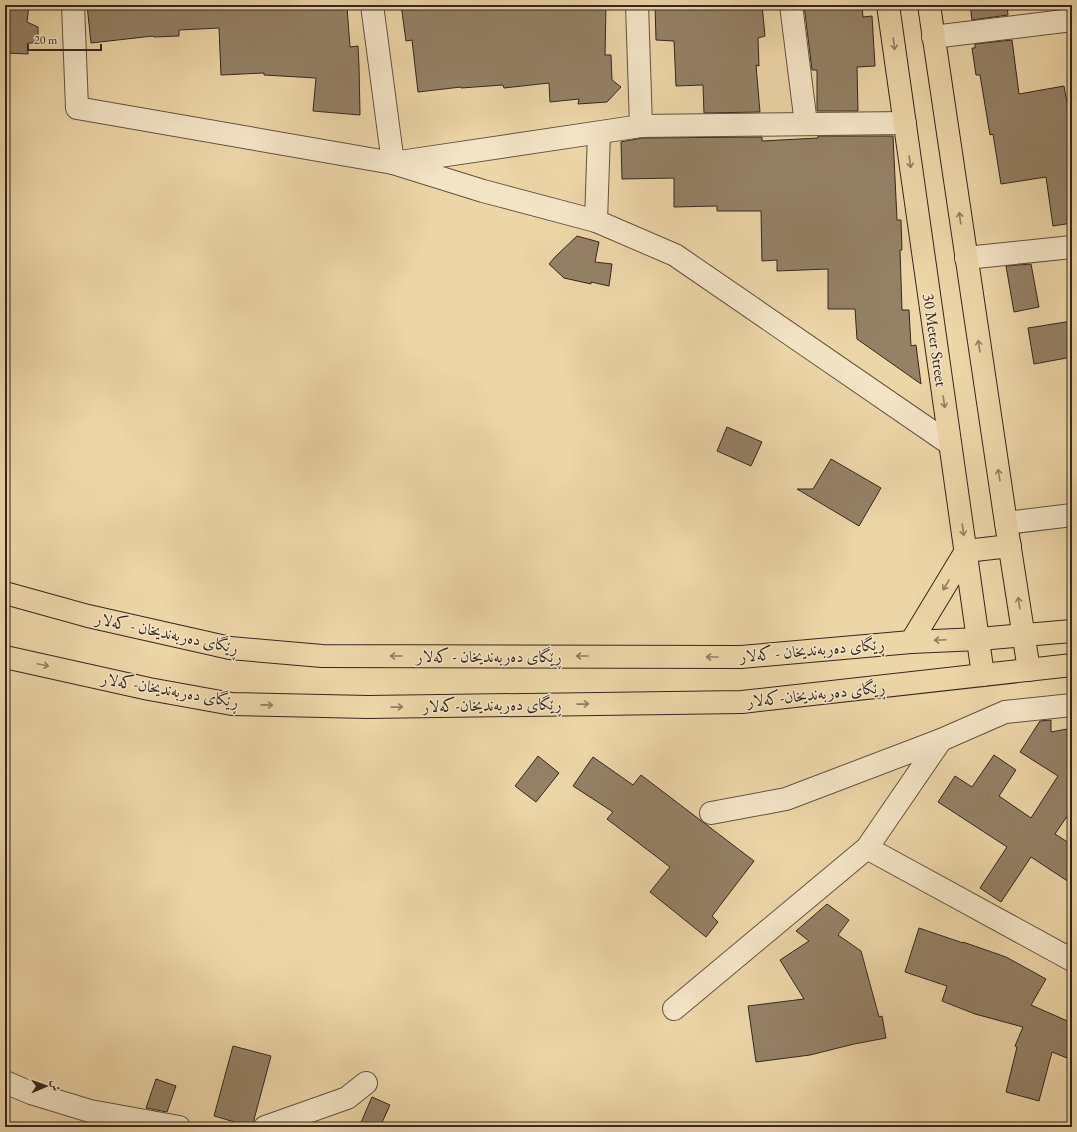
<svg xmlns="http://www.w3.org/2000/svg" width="1077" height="1132" viewBox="0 0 1077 1132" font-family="'EB Garamond',Amiri,serif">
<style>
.building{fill:#948166;stroke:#34271f}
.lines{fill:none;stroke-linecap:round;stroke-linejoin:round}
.minor-casing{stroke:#625241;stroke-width:24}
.major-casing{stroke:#34271f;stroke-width:24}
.highway-casing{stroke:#34271f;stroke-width:24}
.minor{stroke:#f3e4c6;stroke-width:22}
.major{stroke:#ecd5a7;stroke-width:22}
.highway{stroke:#ecd5a7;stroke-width:22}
.oneway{stroke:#907e63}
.labels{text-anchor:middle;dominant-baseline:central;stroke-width:3;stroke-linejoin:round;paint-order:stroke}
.street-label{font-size:16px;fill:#34271f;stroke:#f3e4c6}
</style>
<rect width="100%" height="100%" fill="#ecd5a7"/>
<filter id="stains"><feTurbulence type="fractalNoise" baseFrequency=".005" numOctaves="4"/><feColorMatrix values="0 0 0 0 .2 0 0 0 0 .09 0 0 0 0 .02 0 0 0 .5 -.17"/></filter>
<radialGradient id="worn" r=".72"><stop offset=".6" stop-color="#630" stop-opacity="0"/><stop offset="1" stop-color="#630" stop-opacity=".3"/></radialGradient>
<g class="building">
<path d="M5,5h24l-2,17 11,5v16h-10v11l-23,-1z"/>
<path d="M87,5h246v3l14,-1 3,40 8,-1 1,19 1,50 -47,-4 3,-33 -52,-3v-2l-43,2 -2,-47 -40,2v6l-25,1 -1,-1 -62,7z"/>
<path d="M401,5h205l-1,50h6l1,25 9,7 -14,15 -29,2 1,-5 -29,3 -1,-19 -45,5 -1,-3 -42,3v-1l-43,5 -6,-52 -6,1z"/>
<path d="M655,5h107l3,31 -7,2 1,28 -3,-1 4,47 -56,1 -1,-28 -27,1 -2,-45 -18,-1z"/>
<path d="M804,5h58l1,12 9,-1 3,50 -18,1 1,44h-41v-41h-5z"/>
<path d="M970,5h37l1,10 -36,5z"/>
<path d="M1012,40l7,54 45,-8 8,45v92l-19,3 -7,-49 -45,7 -8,-50 -3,1 -10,-60h-4l-4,-27h3v-4z"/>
<path d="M818,136h75l4,84h4l1,30h-2l2,60h7l2,36 5,-1 5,39 -64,-45 -2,-30h-27v-40l-51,2v-11l-15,1 -1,-50h-44v-5l-43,1v-29l-52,1 -1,-37 21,-4 120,-1v4l56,-3z"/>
<path d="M577,236l22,6 -4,20 17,2 -3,22 -18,-4v2l-27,-6 -15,-14 7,-8z"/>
<path d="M1031,264l8,43 -25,5 -8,-46z"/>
<path d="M1072,321v36l-38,7 -6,-36z"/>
<path d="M727,427l35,15 -11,24 -34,-15z"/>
<path d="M831,459l50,29 -22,38 -62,-37h16z"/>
<path d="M1051,720v12l21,-4v81l-17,25 17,11v39l-41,-27 -30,45 -21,-14 27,-41 -69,-45 17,-26 17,11 22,-32 22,15 -17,26 32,22 27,-42 -38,-24 20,-31z"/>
<path d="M538,756l21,17 -23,29 -21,-16z"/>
<path d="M593,757l40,28 8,-10 113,86 -42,55 6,6 -12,15 -56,-45 20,-25 -63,-48 6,-7 -40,-26z"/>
<path d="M827,904l22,16 -11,15 23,16 18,66 3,-1 4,22 -32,6 -44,11 -54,7 -8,-56 56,-7 -24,-39 29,-19 -13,-10z"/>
<path d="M919,928l44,15v-1l43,15 40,22 -15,26 41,18v37l-20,-8 -13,49 -33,-9 11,-45 -2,-1 8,-19 -48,-13 -33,-13 5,-15 -42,-14z"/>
<path d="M233,1046l38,10 -19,71 -38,-11z"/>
<path d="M156,1079l20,7 -9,26 -21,-4z"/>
<path d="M372,1097l18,8 -10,22h-21z"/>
</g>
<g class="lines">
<defs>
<g id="minor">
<path d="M73,5l4,103 316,55 90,28 113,30 79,34 275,189"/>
<path d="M372,5l21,158 248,-37 264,-3"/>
<path d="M637,5l4,121"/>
<path d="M791,5l15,119"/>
<path d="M933,37l139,-17"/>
<path d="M596,221l3,-88"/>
<path d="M966,258l106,-11"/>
<path d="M1006,523l66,-8"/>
<path d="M711,813l75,-14 155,-59"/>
<path d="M867,848l205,112"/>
<path d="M674,1009l193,-161 74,-108 64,-28 67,-7"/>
<path d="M5,1082l26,11 59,18 89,16"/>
<path d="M265,1127l82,-29 19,-15"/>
</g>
<g id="major">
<path d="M888,5l95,670"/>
<path d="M929,5l77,518 23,147"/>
<path d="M966,551l44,-5"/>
</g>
<g id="highway">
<path d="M5,593l83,23 142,32 92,8 419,1 170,-15 68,-3 93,-8"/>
<path d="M911,642l55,-91"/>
<path d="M5,657l144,32 83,15 136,3 374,-5 330,-37"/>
</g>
</defs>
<use href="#minor" class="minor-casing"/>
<use href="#major" class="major-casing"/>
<use href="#highway" class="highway-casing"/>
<use href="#minor" class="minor"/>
<use href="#major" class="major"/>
<use href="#highway" class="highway"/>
</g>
<defs><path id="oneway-shaft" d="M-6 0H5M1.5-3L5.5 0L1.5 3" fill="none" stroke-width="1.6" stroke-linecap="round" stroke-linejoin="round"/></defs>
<g class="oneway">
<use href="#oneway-shaft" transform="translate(894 44) rotate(82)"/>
<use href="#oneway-shaft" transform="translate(910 162) rotate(82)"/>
<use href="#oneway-shaft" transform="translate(960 218) rotate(-98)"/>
<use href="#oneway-shaft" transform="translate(979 346) rotate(-99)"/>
<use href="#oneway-shaft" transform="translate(944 402) rotate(82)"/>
<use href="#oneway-shaft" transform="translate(999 475) rotate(-99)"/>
<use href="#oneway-shaft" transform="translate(963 530) rotate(82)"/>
<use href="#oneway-shaft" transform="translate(946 585) rotate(121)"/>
<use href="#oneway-shaft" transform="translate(1019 603) rotate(-99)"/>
<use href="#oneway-shaft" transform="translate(940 640) rotate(177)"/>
<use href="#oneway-shaft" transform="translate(396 656) rotate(180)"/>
<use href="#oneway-shaft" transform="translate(582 656) rotate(-180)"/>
<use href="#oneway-shaft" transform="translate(712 657) rotate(-180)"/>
<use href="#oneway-shaft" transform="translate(43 665) rotate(12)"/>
<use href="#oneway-shaft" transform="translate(583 704) rotate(-1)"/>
<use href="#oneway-shaft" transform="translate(267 705) rotate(1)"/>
<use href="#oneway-shaft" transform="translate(397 707) rotate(-1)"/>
</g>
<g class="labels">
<g class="street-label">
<text transform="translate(935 340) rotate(82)">30 Meter Street</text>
<text transform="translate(167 633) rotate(12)">ڕێگای دەربەندیخان - کەلار</text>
<text transform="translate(812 650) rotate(-5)">ڕێگای دەربەندیخان - کەلار</text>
<text x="489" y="656">ڕێگای دەربەندیخان - کەلار</text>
<text transform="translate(170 690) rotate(10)">ڕێگای دەربەندیخان-کەلار</text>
<text transform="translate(816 694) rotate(-6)">ڕێگای دەربەندیخان-کەلار</text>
<text transform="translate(492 705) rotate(-1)">ڕێگای دەربەندیخان-کەلار</text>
</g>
</g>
<rect width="1077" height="1132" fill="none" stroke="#ecd5a7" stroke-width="20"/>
<rect x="6" y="6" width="1065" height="1120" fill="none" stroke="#34271f" stroke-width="2"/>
<rect x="10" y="10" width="1057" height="1112" fill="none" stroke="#34271f"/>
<g transform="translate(46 1086) rotate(88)" stroke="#f3e4c6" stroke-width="3" paint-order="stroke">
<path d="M0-3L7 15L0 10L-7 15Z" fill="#34271f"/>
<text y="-6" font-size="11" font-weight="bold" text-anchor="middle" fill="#34271f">ش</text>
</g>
<path d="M28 44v6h73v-6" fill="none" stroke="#34271f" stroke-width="2"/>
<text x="34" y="44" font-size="12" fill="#34271f" stroke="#f3e4c6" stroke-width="3" paint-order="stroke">20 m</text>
<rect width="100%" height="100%" filter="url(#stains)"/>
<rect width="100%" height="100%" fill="url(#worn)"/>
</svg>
